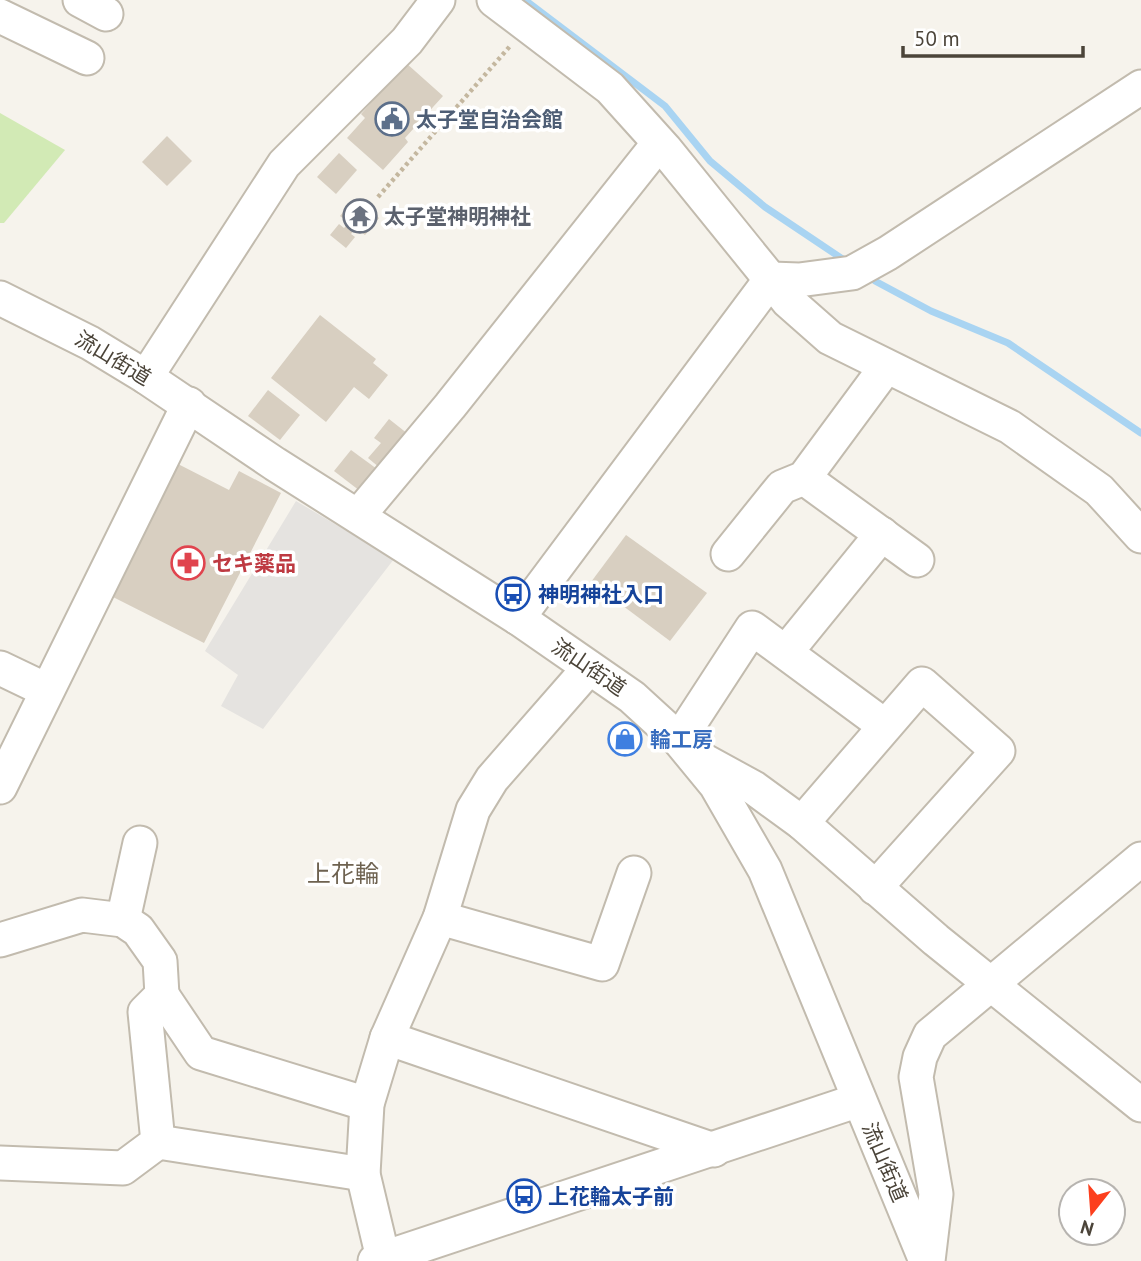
<svg xmlns="http://www.w3.org/2000/svg" width="1141" height="1261" viewBox="0 0 1141 1261" font-family="'PT Sans','Noto Sans JP',sans-serif">
<style>
.green{fill:#d2eab5}
.parking{fill:#e5e3e0}
.lines{fill:none;stroke-linecap:round;stroke-linejoin:round}
.stream{stroke:#a9d4f2;stroke-width:7}
.building{fill:#d8cfc1}
.minor-casing{stroke:#c2bbae;stroke-width:37}
.path{stroke:#c4b79f;stroke-width:4.5;stroke-dasharray:3.5 3.5;stroke-linecap:butt}
.minor{stroke:#fff;stroke-width:33}
.labels{text-anchor:middle;dominant-baseline:central;stroke-width:7;stroke-linejoin:round;paint-order:stroke}
.service-label{font-size:21px;font-weight:bold;fill:#4e5e75;stroke:#fff;text-anchor:start}
.worship-label{font-size:21px;font-weight:bold;fill:#5b616d;stroke:#fff;text-anchor:start}
.street-label{font-size:21px;fill:#4b4439;stroke:#fff}
.health-label{font-size:21px;font-weight:bold;fill:#be3a42;stroke:#fff;text-anchor:start}
.transit-label{font-size:21px;font-weight:bold;fill:#164399;stroke:#fff;text-anchor:start}
.shop-label{font-size:21px;font-weight:bold;fill:#366cbe;stroke:#fff;text-anchor:start}
.quarter-label{font-size:24px;fill:#6e6250;stroke:#fff}
</style>
<rect width="100%" height="100%" fill="#f6f3ec"/>
<path class="green" d="M0,113l65,37 -61,73h-4z"/>
<path class="parking" d="M296,501l98,58 -131,170 -42,-23 17,-31 -33,-24z"/>
<g class="lines">
<g class="stream">
<path d="M525,0l140,106 45,55 55,46 82,55"/>
<path d="M875,281l56,30 77,32 133,90"/>
</g>
</g>
<g class="building">
<path d="M406,63l37,33 -38,42 3,4 -25,28 -36,-32 18,-20 -4,-4z"/>
<path d="M167,136l25,25 -25,25 -25,-24z"/>
<path d="M339,153l18,17 -21,24 -19,-17z"/>
<path d="M354,199l25,19 -14,17 -9,-7 -5,6 4,3 -9,11 -16,-13 9,-11 5,4 5,-5 -9,-7z"/>
<path d="M320,315l56,44 -3,4 15,12 -19,24 -15,-12 -28,35 -55,-44z"/>
<path d="M268,390l32,25 -20,25 -32,-24z"/>
<path d="M389,419l19,15 -28,34 -12,-10 13,-15 -7,-5z"/>
<path d="M351,450l26,19 -17,22 -26,-20z"/>
<path d="M178,464l51,26 10,-19 42,22 -77,150 -93,-47z"/>
<path d="M626,535l81,58 -37,48 -79,-59z"/>
</g>
<g class="lines">
<defs>
<g id="minor">
<path d="M80,0l26,14"/>
<path d="M494,0l116,88 55,61 123,152 42,37 180,89 89,63 42,46"/>
<path d="M0,16l87,42"/>
<path d="M0,298l90,45 56,34 129,87 243,154 114,79 47,43 37,45 49,85 161,391"/>
<path d="M146,377l138,-213 123,-123 31,-41"/>
<path d="M804,478l113,82"/>
<path d="M358,516l92,-110 209,-263"/>
<path d="M728,554l54,-67 22,-9 82,-111"/>
<path d="M518,618l253,-339 28,1 53,-7 36,-20 253,-166"/>
<path d="M786,652l96,-118"/>
<path d="M0,668l46,22"/>
<path d="M679,740l73,-112 133,98"/>
<path d="M701,759l53,29 48,35 134,117 205,165"/>
<path d="M0,787l189,-383"/>
<path d="M802,823l120,-139 76,67 -123,137"/>
<path d="M440,918l162,46 32,-91"/>
<path d="M123,920l17,-77"/>
<path d="M0,940l82,-25 41,5 15,10 22,31 2,34 -17,17 13,130 -35,26 -123,-5"/>
<path d="M162,995l39,58 166,51"/>
<path d="M387,1038l327,112"/>
<path d="M158,1142l205,32"/>
<path d="M383,1258l-20,-84 4,-70 20,-66 53,-120 33,-108 19,-31 97,-111"/>
<path d="M375,1261l484,-161"/>
<path d="M928,1261l8,-67 -20,-117 4,-20 10,-22 211,-176"/>
</g>
</defs>
<use href="#minor" class="minor-casing"/>
<path class="path" d="M378,197l133,-152"/>
<use href="#minor" class="minor"/>
</g>
<defs>
<symbol id="civic-ring" viewBox="-11 -11 22 22"><circle r="9.5" fill="#fff" stroke="#5c6f8a" stroke-width="1.5"/><path d="M-.6-6.5H3V-4.5H.6V-3L4-1V1h2V6H-6V1h2V-1L-.6-3ZM-1.2 2.5V6h2.4V2.5Z" fill="#5c6f8a"/></symbol>
<symbol id="temple-ring" viewBox="-11 -11 22 22"><circle r="9.5" fill="#fff" stroke="#6b7280" stroke-width="1.5"/><path d="M0-6L5-2H3V0L6.5 2.5H4V6H1.5V3h-3V6H-4V2.5H-6.5L-3 0V-2H-5Z" fill="#6b7280"/></symbol>
<symbol id="pharmacy-ring" viewBox="-11 -11 22 22"><circle r="9.5" fill="#fff" stroke="#e0444e" stroke-width="1.5"/><path d="M-2-6h4v4h4v4h-4v4h-4v-4h-4v-4h4Z" fill="#e0444e"/></symbol>
<symbol id="bus-ring" viewBox="-11 -11 22 22"><circle r="9.5" fill="#fff" stroke="#1a4fb4" stroke-width="1.5"/><path d="M-5-6H5V4H4V6H2V4H-2V6H-4V4H-5ZM-3.5-4V0h7V-4ZM-3.5 1.2v1.5H-2V1.2ZM2 1.2v1.5H3.5V1.2Z" fill="#1a4fb4"/></symbol>
<symbol id="shop-ring" viewBox="-11 -11 22 22"><circle r="9.5" fill="#fff" stroke="#3f7fe0" stroke-width="1.5"/><path d="M-5-2.5h2.3a2.7 3.5 0 0 1 5.4 0H5L5.5 6h-11ZM-1.5-2.5h3a1.5 2.3 0 0 0-3 0Z" fill="#3f7fe0"/></symbol>
</defs>
<g fill-rule="evenodd">
<use href="#civic-ring" x="373" y="100" width="38" height="38"/>
<use href="#temple-ring" x="341" y="197" width="38" height="38"/>
<use href="#pharmacy-ring" x="169" y="544" width="38" height="38"/>
<use href="#bus-ring" x="494" y="575" width="38" height="38"/>
<use href="#shop-ring" x="606" y="720" width="38" height="38"/>
<use href="#bus-ring" x="505" y="1177" width="38" height="38"/>
</g>
<g class="labels">
<g class="service-label">
<text x="416" y="119">太子堂自治会館</text>
</g>
<g class="worship-label">
<text x="384" y="216">太子堂神明神社</text>
</g>
<g class="street-label">
<text transform="translate(113 358) rotate(31)">流山街道</text>
<text transform="translate(589 667) rotate(34)">流山街道</text>
<text transform="translate(885 1162) rotate(67)">流山街道</text>
</g>
<g class="health-label">
<text x="212" y="563">セキ薬品</text>
</g>
<g class="transit-label">
<text x="538" y="594">神明神社入口</text>
<text x="548" y="1196">上花輪太子前</text>
</g>
<g class="shop-label">
<text x="650" y="739">輪工房</text>
</g>
<g class="quarter-label">
<text x="343" y="873">上花輪</text>
</g>
</g>
<g transform="translate(1092 1212) rotate(197)"><circle r="33" fill="#ffffff" stroke="#b7b4b0" stroke-width="2"/>
<path d="M0-5L12 26L0 18L-12 26Z" fill="#fc3f1d"/>
<text y="-10" font-size="19" font-weight="bold" text-anchor="middle" fill="#4b4439">N</text>
</g>
<path d="M903 46v10h180v-10" fill="none" stroke="#4b4439" stroke-width="3.5"/>
<text x="914" y="46" font-size="21" fill="#4b4439" stroke="#ffffff" stroke-width="5" paint-order="stroke">50 m</text>
</svg>
